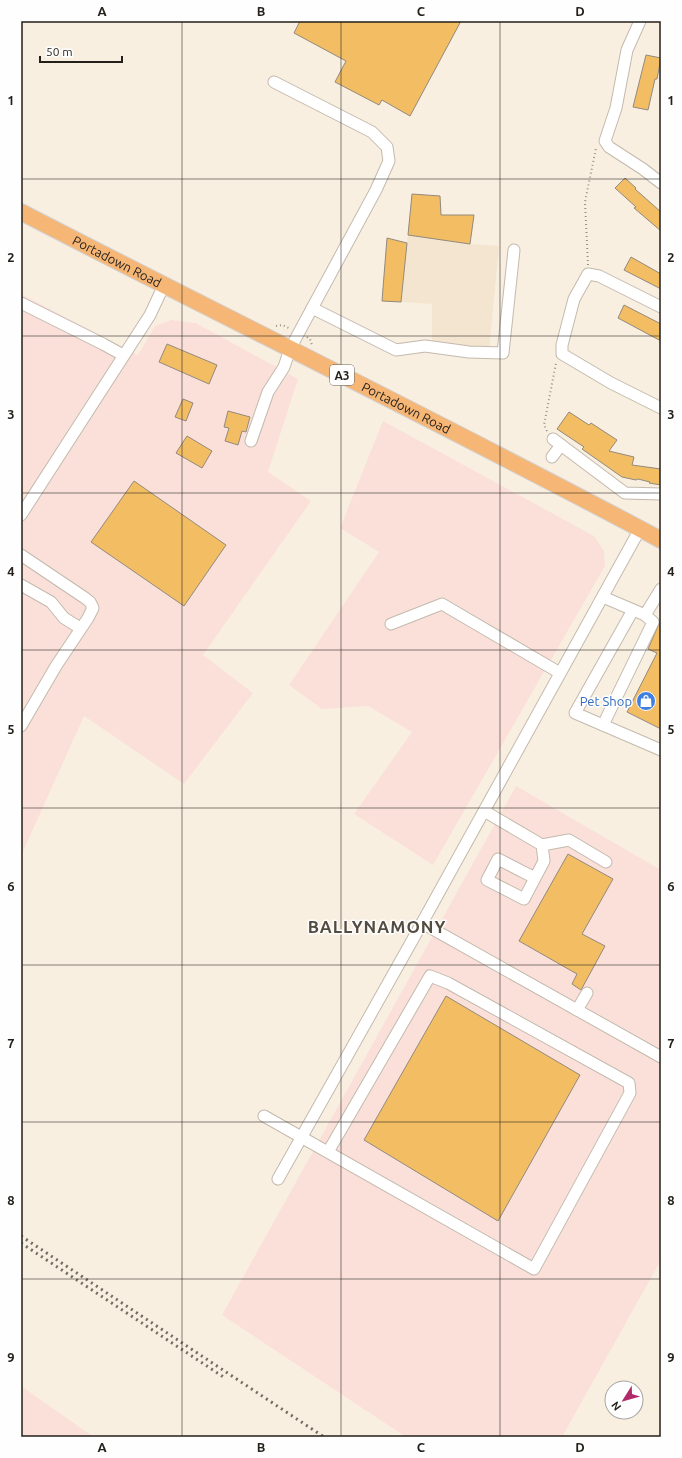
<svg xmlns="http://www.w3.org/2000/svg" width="682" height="1458" viewBox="0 0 682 1458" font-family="Ubuntu,sans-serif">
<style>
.built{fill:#f3e5d0}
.industrial{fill:#fae0d9}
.building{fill:#f3bd64;stroke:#928a7d}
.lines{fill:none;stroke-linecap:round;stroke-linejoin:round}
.minor-casing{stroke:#c3baad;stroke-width:13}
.highway-casing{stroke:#d3d2d1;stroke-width:18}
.path{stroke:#979086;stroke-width:2;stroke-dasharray:1 3;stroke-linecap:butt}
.minor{stroke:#fff;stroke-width:11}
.highway{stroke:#f5b676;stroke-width:16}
.rail{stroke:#736c64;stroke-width:3;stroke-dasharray:2 4;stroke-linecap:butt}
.grid{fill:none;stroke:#231f1a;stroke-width:1;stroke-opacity:0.55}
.labels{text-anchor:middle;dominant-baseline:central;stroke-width:3;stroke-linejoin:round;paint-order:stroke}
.shield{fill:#fefefe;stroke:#65625e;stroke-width:1}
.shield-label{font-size:12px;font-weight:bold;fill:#231f1a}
.street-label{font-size:13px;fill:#231f1a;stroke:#fefefe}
.shop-label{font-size:13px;fill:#366cbe;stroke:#fefefe;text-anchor:end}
.district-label{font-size:17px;font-weight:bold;letter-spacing:1px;fill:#544c40;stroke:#fefefe}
.neatline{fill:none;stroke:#231f1a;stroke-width:1.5}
.grid-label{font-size:13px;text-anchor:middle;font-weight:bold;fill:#231f1a}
</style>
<rect width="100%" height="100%" fill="#f9efe1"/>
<path class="built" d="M412,194l28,2 2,19h32l-4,29 29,2 -10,105 -57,-5v-42l-31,-2z"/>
<g class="industrial">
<path d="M21,294l117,61 17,-29 16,-6 25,3 102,56 -30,93 43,29 -108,154 50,38 -69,91 -100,-68 -63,140z"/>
<path d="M383,421l211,115 10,15 1,15 -172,299 -79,-51 58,-82 -44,-26 -46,3 -33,-24 90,-133 -39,-24z"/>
<path d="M516,786l145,84v390l-99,177h-156l-184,-122z"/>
<path d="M21,1386l61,43 12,8h-73z"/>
</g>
<g class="building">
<path d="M300,21h161l-51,95 -28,-16 -3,5 -44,-23 11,-21 -52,-28z"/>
<path d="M646,55l15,3 -4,21h-2l-7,31 -15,-3z"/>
<path d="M625,178l11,10 -1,1 26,23v19l-27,-23 2,-1 -21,-19z"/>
<path d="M412,194l28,2 1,19h33l-4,29 -62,-9z"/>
<path d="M387,238l20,5 -6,59 -19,-1z"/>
<path d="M631,257l30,17v15l-37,-19z"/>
<path d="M624,305l37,19v17l-43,-23z"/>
<path d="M167,344l50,21 -8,19 -50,-22z"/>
<path d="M183,399l10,4 -7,18 -11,-4z"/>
<path d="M228,411l22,6 -4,15 -4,-1 -4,14 -13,-4 4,-13 -5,-1z"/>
<path d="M569,412l20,13 2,-2 26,17 -8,11 25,6 -2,8 29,4v16l-12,-2 1,-1 -12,-3 -2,1 -14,-3 -40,-28 2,-2 -27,-18z"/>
<path d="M187,436l25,15 -10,17 -26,-15z"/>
<path d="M134,481l92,64 -42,61 -93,-64z"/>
<path d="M661,619v110l-34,-17 30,-59 -9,-4z"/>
<path d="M568,854l45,25 -31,55 23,12 -24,44 -9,-6 5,-10 -58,-33z"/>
<path d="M446,996l134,79 -82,146 -134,-81z"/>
</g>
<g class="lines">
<defs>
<g id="minor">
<path d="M640,21l-13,29 -11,58 -11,33 4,6 34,22 18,14"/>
<path d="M21,303l82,41 20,11"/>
<path d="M661,307l-62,-31 -11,-2 -14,25 -12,46v9l49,29 50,25"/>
<path d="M312,308l84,42 29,-4 44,6 34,1 11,-103"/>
<path d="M553,439l72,54 36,1"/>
<path d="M251,441l17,-49 16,-25 6,-18 86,-159 13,-29 -2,-14 -15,-15 -98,-50"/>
<path d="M552,457l9,-12"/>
<path d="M21,515l129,-200 14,-30"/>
<path d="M21,555l64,43 5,4 3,6 -5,10 -32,48 -35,60"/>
<path d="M21,585l30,17 13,16 16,10"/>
<path d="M603,597l42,18 16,-26"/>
<path d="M633,610l-58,103 86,37"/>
<path d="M391,624l51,-20 118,69"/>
<path d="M603,725l50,-103 -8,-7"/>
<path d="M484,811l58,34 2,16 -20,38 -37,-19 11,-21 37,19"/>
<path d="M542,845l27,-5 37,22"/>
<path d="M422,923l239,134"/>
<path d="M577,1010l10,-17"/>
<path d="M264,1116l270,153 96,-176 -1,-10 -181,-100 -18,-7 -102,176"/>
<path d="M278,1179l144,-256 218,-394"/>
</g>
<g id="highway">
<path id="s1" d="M21,212c213,110 429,215 640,328"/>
</g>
</defs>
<use href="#minor" class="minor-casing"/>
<use href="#highway" class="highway-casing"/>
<g class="path">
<path d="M588,265l-3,-63 11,-54"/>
<path d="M276,326l6,-1 7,3"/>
<path d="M307,337l3,2 2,6"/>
<path d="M547,431l-3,-6 12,-62"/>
</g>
<use href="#minor" class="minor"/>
<use href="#highway" class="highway"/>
<g class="rail">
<path d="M21,1236l303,201"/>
<path d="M21,1243l204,135"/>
</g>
</g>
<path class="grid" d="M182,21v1416M341,21v1416M500,21v1416M21,179h640M21,336h640M21,493h640M21,650h640M21,808h640M21,965h640M21,1122h640M21,1279h640"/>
<defs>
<symbol id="shop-disc" viewBox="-11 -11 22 22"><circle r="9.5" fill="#3f7fe0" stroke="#fefefe"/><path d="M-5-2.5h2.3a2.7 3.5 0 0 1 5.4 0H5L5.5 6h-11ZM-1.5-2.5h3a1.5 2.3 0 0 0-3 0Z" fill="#fff"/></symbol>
</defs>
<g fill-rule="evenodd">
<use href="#shop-disc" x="635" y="690" width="22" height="22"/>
</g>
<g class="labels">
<rect class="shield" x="330" y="365" width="24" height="20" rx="3"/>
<g class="shield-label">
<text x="342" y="375">A3</text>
</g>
<g class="street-label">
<text stroke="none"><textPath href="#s1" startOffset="108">Portadown Road</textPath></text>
<text stroke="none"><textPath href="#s1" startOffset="432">Portadown Road</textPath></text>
</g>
<g class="shop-label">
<text x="632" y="701">Pet Shop</text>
</g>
<g class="district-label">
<text x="377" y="926">BALLYNAMONY</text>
</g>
</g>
<rect width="682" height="1458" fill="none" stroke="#fefefe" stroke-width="44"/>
<g transform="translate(624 1400) rotate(233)"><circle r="19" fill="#fefefe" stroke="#a6a5a3"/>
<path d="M0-3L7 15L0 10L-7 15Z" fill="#b2296a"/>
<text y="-6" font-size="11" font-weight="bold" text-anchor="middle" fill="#231f1a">N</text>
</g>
<path d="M40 56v6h82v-6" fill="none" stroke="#231f1a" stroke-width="2"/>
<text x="46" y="56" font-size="12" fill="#231f1a" stroke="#fefefe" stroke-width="3" paint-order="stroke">50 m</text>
<rect x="22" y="22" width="638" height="1414" class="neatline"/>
<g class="grid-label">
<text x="102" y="16">A</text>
<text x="261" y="16">B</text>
<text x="421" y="16">C</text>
<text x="580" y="16">D</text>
<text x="11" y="105">1</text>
<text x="671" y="105">1</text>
<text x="11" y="262">2</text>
<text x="671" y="262">2</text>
<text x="11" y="419">3</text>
<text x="671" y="419">3</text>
<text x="11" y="576">4</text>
<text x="671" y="576">4</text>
<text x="11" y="734">5</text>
<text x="671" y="734">5</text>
<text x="11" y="891">6</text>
<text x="671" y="891">6</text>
<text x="11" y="1048">7</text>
<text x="671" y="1048">7</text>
<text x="11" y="1205">8</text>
<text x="671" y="1205">8</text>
<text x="11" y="1362">9</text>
<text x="671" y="1362">9</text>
<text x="102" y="1452">A</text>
<text x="261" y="1452">B</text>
<text x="421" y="1452">C</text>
<text x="580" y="1452">D</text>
</g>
</svg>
